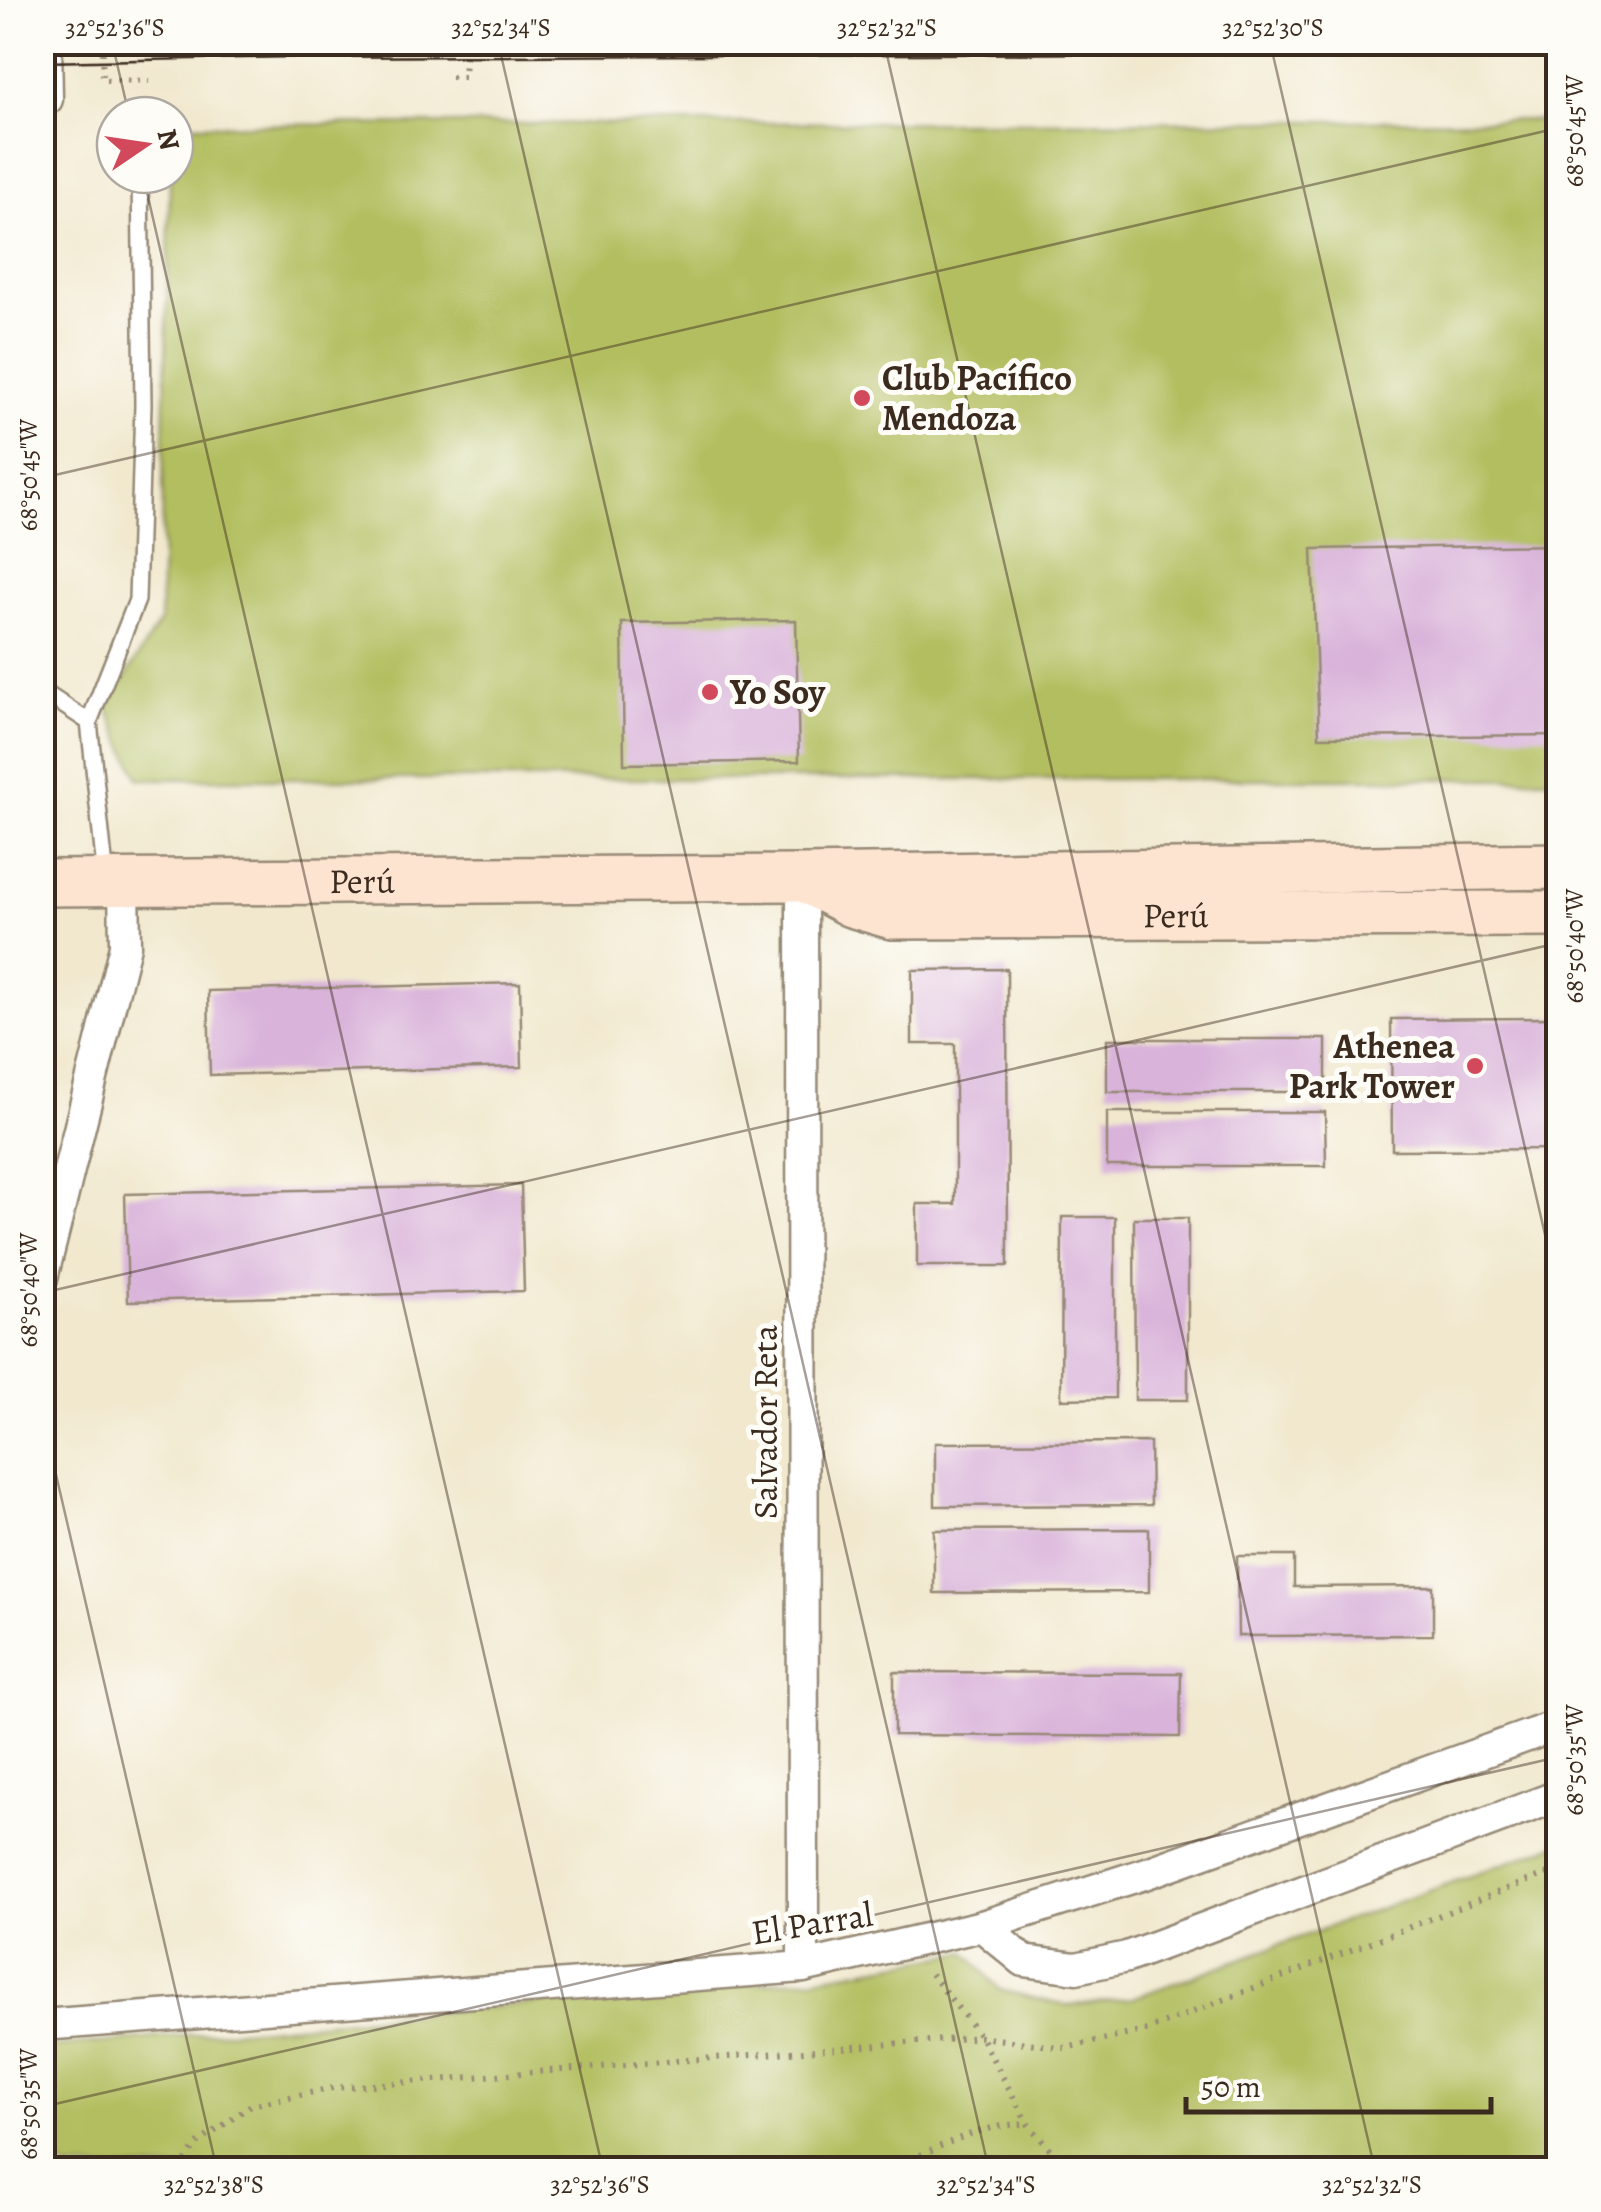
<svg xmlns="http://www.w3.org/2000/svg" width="1601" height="2212" viewBox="0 0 1601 2212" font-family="Alegreya,serif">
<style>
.green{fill:#b2be5f;stroke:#76743e;stroke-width:2.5}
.building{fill:#d9b3da}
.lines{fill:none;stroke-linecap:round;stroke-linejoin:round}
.lane-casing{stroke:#968976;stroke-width:20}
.street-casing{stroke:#968976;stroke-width:35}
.secondary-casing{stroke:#968976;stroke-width:50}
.path{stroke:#968976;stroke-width:6;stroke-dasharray:2.5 8;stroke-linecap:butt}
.lane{stroke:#fff;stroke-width:15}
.street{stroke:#fff;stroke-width:30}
.secondary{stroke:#fde4d1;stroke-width:45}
.tram{stroke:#3b2a1e;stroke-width:2.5}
.ticks{fill:none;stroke:#3b2a1e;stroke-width:2.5;stroke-opacity:0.45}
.poi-dot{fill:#d1495b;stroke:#fdfcf7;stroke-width:4}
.labels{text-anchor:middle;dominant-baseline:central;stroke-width:10;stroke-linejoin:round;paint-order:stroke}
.poi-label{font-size:35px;font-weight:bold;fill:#3b2a1e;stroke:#fdfcf7;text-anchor:start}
.street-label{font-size:35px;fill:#3b2a1e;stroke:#fdfcf7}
.neatline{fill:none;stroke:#3b2a1e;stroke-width:4}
.ticks-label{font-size:25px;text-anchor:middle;fill:#3b2a1e}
</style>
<rect width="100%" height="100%" fill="#fdfcf7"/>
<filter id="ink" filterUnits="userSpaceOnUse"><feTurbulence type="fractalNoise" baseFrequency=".01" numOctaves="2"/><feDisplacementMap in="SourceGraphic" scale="20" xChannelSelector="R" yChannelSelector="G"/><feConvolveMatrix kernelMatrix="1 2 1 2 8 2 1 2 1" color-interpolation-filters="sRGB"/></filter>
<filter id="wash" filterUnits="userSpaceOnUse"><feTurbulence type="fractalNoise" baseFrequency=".0048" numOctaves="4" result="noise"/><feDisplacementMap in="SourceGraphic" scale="40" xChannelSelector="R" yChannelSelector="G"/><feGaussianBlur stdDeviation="2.25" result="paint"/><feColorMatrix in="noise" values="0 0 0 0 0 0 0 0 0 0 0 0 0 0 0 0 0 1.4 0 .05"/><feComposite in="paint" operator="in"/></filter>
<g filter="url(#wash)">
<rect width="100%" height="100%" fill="#f1e8ce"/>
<g class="green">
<path d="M1558,120v659h-1419l-32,-72 53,-86 10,-446h5v-50z"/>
<path d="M1558,1844v325h-1490l-20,-14 -6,-107 772,-70 152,-26 34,38 67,16 66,-8z"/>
</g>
<g id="blocks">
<g class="building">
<path d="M1558,545v190l-239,2 -7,-188z"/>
<path d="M796,620l3,141 -175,3 -2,-141z"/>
<path d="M1007,969l1,297h-91v-62h38v-160h-43v-74z"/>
<path d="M520,983l2,84 -312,8 -2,-84z"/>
<path d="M1557,1018l1,131 -166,1 -1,-131z"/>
<rect x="1107" y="1039" width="219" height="53"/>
<path d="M1107,1112h218l1,54h-219z"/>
<path d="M521,1185l3,106 -396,10 -3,-107z"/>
<path d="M1062,1217h53v181l-54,1z"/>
<path d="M1134,1218h54v182h-53z"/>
<path d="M1150,1442l1,63 -216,1v-63z"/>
<path d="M1149,1529v63l-215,1v-63z"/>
<path d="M1237,1556h57v31l139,-1v49l-195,1z"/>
<path d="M894,1672l287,1 -1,64 -286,-2z"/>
</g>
</g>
</g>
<g filter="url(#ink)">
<use href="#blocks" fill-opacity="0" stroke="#968976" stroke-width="2.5"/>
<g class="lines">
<defs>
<g id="lane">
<path d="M42,691l47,31"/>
<path d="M106,879l-17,-157 48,-122 6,-195 -3,-230"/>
</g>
<g id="street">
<path d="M46,42l1,57"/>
<path d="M802,878l1,1089"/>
<path d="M42,1278l83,-332 -1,-63"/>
<path d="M982,1926l42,35 52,7 51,-11 431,-161"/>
<path d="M42,2025l761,-58 179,-41 165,-53 411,-148"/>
</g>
<g id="secondary">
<path id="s1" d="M808,881l43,23 41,12 666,-2"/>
<path id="s2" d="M42,883l760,-5 756,-12"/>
</g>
</defs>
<use href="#lane" class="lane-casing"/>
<use href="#street" class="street-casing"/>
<use href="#secondary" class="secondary-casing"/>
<g class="path">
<path d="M103,42l-1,38 47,1"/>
<path d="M451,77h13l2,-35"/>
<path d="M931,1974l50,63 47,87 40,46"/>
<path d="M180,2170l16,-25 55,-40 82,-17 648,-51 84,11 79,-17 414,-162"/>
<path d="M881,2170c53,-16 89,-46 147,-46"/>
</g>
<use href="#lane" class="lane"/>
<use href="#street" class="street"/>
<use href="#secondary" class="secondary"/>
<path class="tram" d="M42,62l255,-5 1261,-6"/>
</g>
</g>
<path class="ticks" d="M112,42l17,73M498,42l491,2128M884,42l491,2128M1270,42l288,1249M143,175l460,1995M42,478l1516,-350M42,1293l1516,-350M42,1414l175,756M42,2107l1516,-350"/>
<g class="poi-dot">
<circle cx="862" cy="398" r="10"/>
<circle cx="710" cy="692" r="10"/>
<circle cx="1475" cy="1066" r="10"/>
</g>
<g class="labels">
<g class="poi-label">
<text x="882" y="378">Club Pacífico<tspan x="882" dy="40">Mendoza</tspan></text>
<text x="730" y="692">Yo Soy</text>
<text x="1455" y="1046" text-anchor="end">Athenea<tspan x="1455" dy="40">Park Tower</tspan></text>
</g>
<g class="street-label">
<text stroke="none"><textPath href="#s2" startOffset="320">Perú</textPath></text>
<text stroke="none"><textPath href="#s1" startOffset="375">Perú</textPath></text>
<text transform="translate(765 1422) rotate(-90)">Salvador Reta</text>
<text transform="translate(812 1923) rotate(-9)">El Parral</text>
</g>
</g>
<rect width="1601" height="2212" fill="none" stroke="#fdfcf7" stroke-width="110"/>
<g transform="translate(145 145) rotate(77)"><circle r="48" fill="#fdfcf7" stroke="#afa8a0" stroke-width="2.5"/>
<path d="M0-8L18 38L0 25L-18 38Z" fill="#d1495b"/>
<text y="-15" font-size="28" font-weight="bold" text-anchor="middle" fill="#3b2a1e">N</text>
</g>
<path d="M1186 2097v15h305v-15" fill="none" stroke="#3b2a1e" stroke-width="5"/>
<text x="1201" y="2097" font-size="30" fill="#3b2a1e" stroke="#fdfcf7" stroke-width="8" paint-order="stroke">50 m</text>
<rect x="55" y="55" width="1491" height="2102" class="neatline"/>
<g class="ticks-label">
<text x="115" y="36">32°52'36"S</text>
<text x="501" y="36">32°52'34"S</text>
<text x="887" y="36">32°52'32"S</text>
<text x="1273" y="36">32°52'30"S</text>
<text transform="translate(1574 131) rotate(-90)" y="9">68°50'45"W</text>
<text transform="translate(28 475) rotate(-90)" y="9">68°50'45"W</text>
<text transform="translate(1574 946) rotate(-90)" y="9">68°50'40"W</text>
<text transform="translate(28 1290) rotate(-90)" y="9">68°50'40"W</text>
<text transform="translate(1574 1760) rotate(-90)" y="9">68°50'35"W</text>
<text transform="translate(28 2104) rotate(-90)" y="9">68°50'35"W</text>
<text x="214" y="2193">32°52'38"S</text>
<text x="600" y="2193">32°52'36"S</text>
<text x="986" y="2193">32°52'34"S</text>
<text x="1372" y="2193">32°52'32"S</text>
</g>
</svg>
